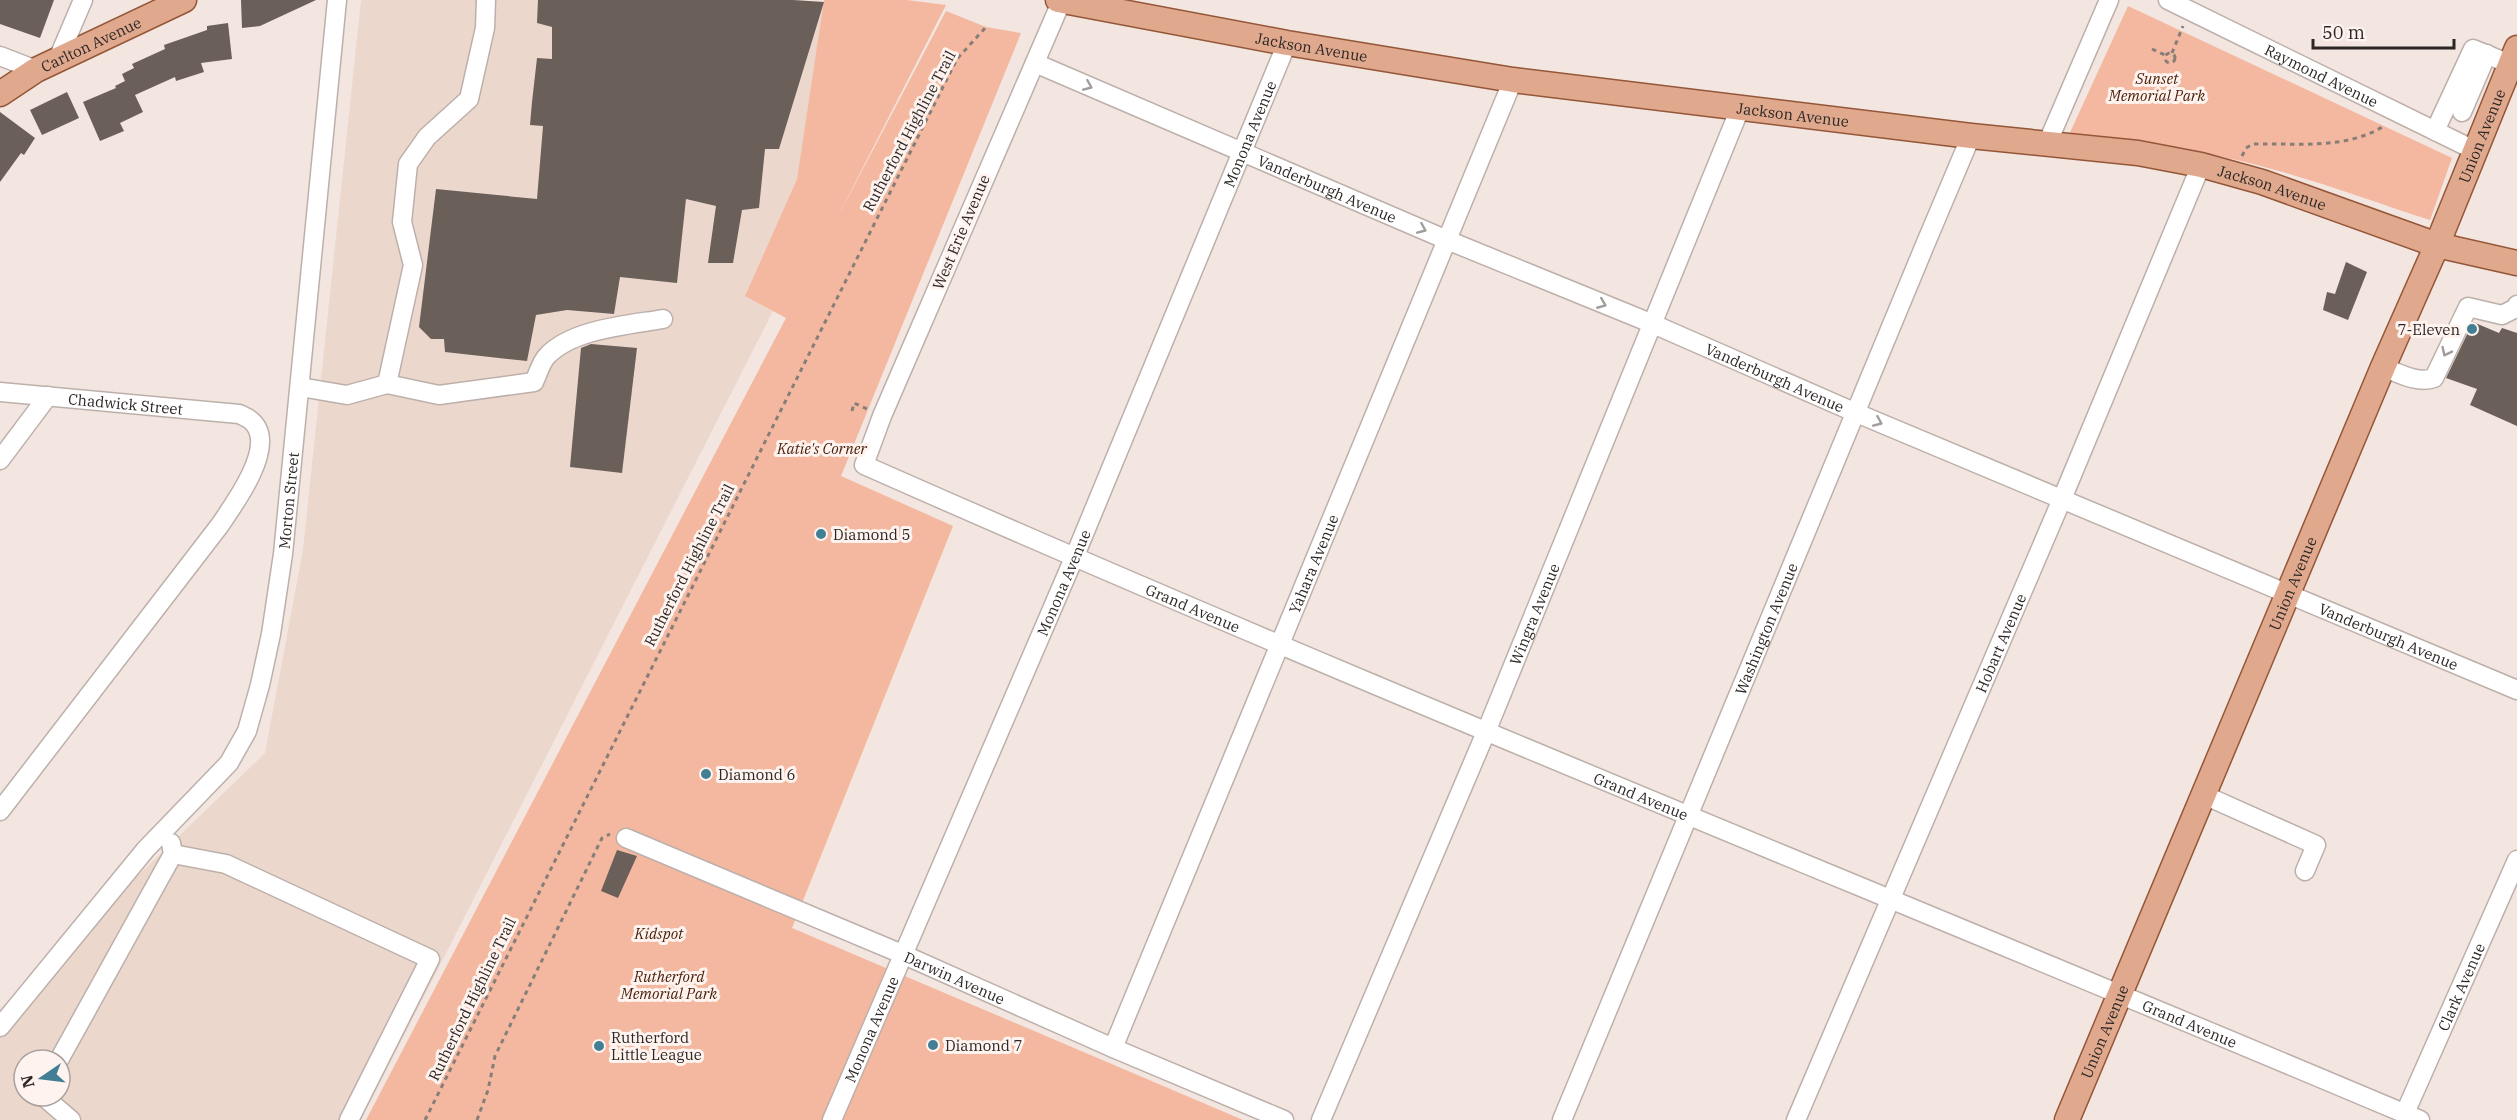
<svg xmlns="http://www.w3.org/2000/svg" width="2517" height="1120" viewBox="0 0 2517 1120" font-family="'IBM Plex Serif',serif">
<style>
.built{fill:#ecd7cd;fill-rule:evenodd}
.green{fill:#f3b89f}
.building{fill:#6b5f5a}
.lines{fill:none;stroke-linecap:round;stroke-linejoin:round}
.minor-casing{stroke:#bdb0aa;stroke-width:21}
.major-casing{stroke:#945638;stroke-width:27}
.path{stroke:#877e7a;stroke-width:3;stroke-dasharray:4.5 4.5;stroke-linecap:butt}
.minor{stroke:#fff;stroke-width:18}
.major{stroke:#e0a98e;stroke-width:24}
.oneway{stroke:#a09e9d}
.poi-dot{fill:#427f95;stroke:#fef3ee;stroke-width:2}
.labels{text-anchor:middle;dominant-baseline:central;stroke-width:6;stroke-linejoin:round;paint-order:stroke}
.street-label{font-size:15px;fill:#2c2725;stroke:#fef3ee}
.park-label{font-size:15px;font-style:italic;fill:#481e09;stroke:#fef3ee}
.poi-label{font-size:15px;fill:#2c2725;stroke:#fef3ee;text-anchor:start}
</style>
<rect width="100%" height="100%" fill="#f3e5df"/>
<path class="built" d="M361,0h432l31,2 -27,177 -52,117 29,13 -413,811h-361v-111l265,-256 38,-203zM24,1060h36v36h-36z"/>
<g class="green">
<path d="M824,0h83l39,5 -112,219 112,-213 40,16 35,6 -180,443 112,50 -161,402 451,192h-877l420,-802 -41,-22 52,-117z"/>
<path d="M2128,6l324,152 -22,62c-77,-25 -154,-55 -234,-68 -42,-7 -86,-10 -128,-15z"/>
</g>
<g class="building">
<path d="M0,0h54l-14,38 -40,-14z"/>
<path d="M241,0h75l-56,26 -18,2z"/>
<path d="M538,0h255l31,2 -45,147h-14l-6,59 -17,2 -9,53h-25l8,-57 -30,-7 -9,84 -57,-6 -6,37 -47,-4 -31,5 -9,46 -82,-9 -1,-13h-13l-12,-12 17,-138 101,10 6,-73 -13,-1 2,-23 5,-44 15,1v-32l-15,-4z"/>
<path d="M228,23l4,36 -31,4 3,9 -28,9 -1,-4 -40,18 8,17 -23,11 4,8 -24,10 -17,-39 33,-14 -1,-2 10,-5 -3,-7 12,-6 -2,-4 33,-15 -1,-4 43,-15v-4z"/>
<path d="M67,92l12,26 -37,17 -12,-25z"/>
<path d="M0,112l35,26 -11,17 -3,-2 -21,29z"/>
<path d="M2346,262l21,10 -19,48 -25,-10 4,-18 8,2z"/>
<path d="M2473,322l26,11 3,-5 15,5v93l-47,-21 7,-16 -31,-11z"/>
<path d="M591,344l46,4 -15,125 -52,-6 11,-119z"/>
<path d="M617,850l20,6 -19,42 -17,-7z"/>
</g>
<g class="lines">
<defs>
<g id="minor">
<path id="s1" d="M1062,0l-180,416 -18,49c515,228 1038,436 1556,655"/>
<path id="s2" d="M2168,0l306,150"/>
<path d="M0,56l36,14"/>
<path d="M57,61l26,-61"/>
<path id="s3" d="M1035,63l412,177 206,84 201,88 663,278"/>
<path d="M2462,112l25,-58"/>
<path d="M2435,131l38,-82 37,15"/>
<path d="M2047,144l62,-144"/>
<path d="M2383,367c15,6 35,17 51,11l34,-71 34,8 14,-7 1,-3"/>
<path d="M387,384l52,11 95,-13c4,-8 7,-20 13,-26 25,-27 81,-31 116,-37"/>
<path d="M300,387l47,8 40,-11 26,-119 -11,-43 6,-58 19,-27 42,-38 16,-71 1,-28"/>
<path id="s4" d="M0,392l239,22c7,3 14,6 18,14 14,26 -23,76 -37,97l-220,286"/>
<path d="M0,460l48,-64"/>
<path d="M2204,795l112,50 -11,26"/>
<path id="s5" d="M626,838l276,116 211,94 171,72"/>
<path d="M173,854l53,10 204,95 -81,161"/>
<path id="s6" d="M0,1027l146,-178 83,-86 18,-32 13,-46 11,-51 12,-80 54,-554"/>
<path id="s7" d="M1113,1048l400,-968"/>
<path d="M59,1060l114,-206 -2,-11"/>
<path d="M43,1096l28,24"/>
<path id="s8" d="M2405,1113l112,-253"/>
<path id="s9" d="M832,1120l242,-562 213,-515"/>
<path id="s10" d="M1321,1120l165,-388 255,-626"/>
<path id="s11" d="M1562,1120c138,-327 270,-657 409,-984"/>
<path id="s12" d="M1796,1120l266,-621 139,-334"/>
</g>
<g id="major">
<path id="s13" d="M1058,0l229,43 226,37 458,56 167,17 63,12 61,17 175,63 80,18"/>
<path id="s14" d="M0,94l36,-24 148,-70"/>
<path id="s15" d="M2067,1120l316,-753 54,-122 80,-197"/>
</g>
</defs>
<use href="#minor" class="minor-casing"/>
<use href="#major" class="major-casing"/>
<g class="path">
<path d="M2152,49l13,6"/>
<circle cx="2170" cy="58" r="5"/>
<path d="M2172,53l11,-27"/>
<path d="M2242,156l4,-8 7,-4c45,-1 92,6 131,-18"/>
<path d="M852,411l2,-8 13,6"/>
<path d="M425,1120l532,-1061 29,-32"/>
<path d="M477,1120l11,-30 7,-34 107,-218 8,-4"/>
</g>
<use href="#minor" class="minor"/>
<use href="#major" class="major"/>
</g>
<defs><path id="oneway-chevron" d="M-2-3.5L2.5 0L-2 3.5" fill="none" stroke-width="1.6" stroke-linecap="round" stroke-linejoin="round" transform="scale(1.5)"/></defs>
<g class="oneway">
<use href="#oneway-chevron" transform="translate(1088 86) rotate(23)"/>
<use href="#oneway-chevron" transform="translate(1422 229) rotate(23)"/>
<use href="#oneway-chevron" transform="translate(1602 304) rotate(22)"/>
<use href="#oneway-chevron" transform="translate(2446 352) rotate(116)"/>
<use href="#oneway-chevron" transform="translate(1878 422) rotate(23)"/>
</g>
<g class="poi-dot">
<circle cx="2472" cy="329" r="6"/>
<circle cx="821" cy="534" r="6"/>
<circle cx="706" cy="774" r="6"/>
<circle cx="933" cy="1045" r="6"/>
<circle cx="599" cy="1046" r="6"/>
</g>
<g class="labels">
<g class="street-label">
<text stroke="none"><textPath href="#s14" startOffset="104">Carlton Avenue</textPath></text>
<text stroke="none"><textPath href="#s13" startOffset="258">Jackson Avenue</textPath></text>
<text stroke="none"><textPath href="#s2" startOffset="171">Raymond Avenue</textPath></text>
<text stroke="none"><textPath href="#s13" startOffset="744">Jackson Avenue</textPath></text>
<text transform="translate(909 131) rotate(-62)">Rutherford Highline Trail</text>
<text stroke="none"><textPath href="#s9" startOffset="1071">Monona Avenue</textPath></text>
<text stroke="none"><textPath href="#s15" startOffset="1068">Union Avenue</textPath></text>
<text stroke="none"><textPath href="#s13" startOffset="1230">Jackson Avenue</textPath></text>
<text stroke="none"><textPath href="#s3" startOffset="318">Vanderburgh Avenue</textPath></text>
<text transform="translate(961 232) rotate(-67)">West Erie Avenue</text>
<text stroke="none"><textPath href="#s3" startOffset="804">Vanderburgh Avenue</textPath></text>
<text stroke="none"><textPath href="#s4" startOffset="126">Chadwick Street</textPath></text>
<text stroke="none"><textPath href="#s6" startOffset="621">Morton Street</textPath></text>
<text stroke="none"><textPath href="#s7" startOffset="524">Yahara Avenue</textPath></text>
<text transform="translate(689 565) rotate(-63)">Rutherford Highline Trail</text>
<text stroke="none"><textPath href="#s9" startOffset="585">Monona Avenue</textPath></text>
<text stroke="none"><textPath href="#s15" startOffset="582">Union Avenue</textPath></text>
<text stroke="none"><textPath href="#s1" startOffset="864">Grand Avenue</textPath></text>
<text stroke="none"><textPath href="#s10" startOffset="549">Wingra Avenue</textPath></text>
<text stroke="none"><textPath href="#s11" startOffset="532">Washington Avenue</textPath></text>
<text stroke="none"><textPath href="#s3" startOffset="1470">Vanderburgh Avenue</textPath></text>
<text stroke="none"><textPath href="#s12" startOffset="519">Hobart Avenue</textPath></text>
<text stroke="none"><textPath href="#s1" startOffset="1350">Grand Avenue</textPath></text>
<text stroke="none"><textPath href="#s5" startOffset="357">Darwin Avenue</textPath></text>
<text stroke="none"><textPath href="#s8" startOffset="138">Clark Avenue</textPath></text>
<text transform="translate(472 999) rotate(-64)">Rutherford Highline Trail</text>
<text stroke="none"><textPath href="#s1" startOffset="1944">Grand Avenue</textPath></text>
<text stroke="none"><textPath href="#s9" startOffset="99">Monona Avenue</textPath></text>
<text stroke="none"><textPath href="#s15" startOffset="96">Union Avenue</textPath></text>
</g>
<g class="park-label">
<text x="2157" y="78">Sunset<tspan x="2157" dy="17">Memorial Park</tspan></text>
<text x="822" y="448">Katie's Corner</text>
<text x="659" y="933">Kidspot</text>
<text x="669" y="976">Rutherford<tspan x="669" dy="17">Memorial Park</tspan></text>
</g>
<g class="poi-label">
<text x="2460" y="329" text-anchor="end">7-Eleven</text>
<text x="833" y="534">Diamond 5</text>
<text x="718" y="774">Diamond 6</text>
<text x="611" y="1037">Rutherford<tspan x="611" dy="17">Little League</tspan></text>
<text x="945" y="1045">Diamond 7</text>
</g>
</g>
<g transform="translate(42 1078) rotate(256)"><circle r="28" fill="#fef3ee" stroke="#aaa19e" stroke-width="1.5"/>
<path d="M0-4.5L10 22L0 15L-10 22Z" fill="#427f95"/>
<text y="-9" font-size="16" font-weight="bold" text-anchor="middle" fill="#2c2725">N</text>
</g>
<path d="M2313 39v9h141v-9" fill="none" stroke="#2c2725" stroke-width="3"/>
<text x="2322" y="39" font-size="18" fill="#2c2725" stroke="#fef3ee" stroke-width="4.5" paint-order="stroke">50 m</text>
</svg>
